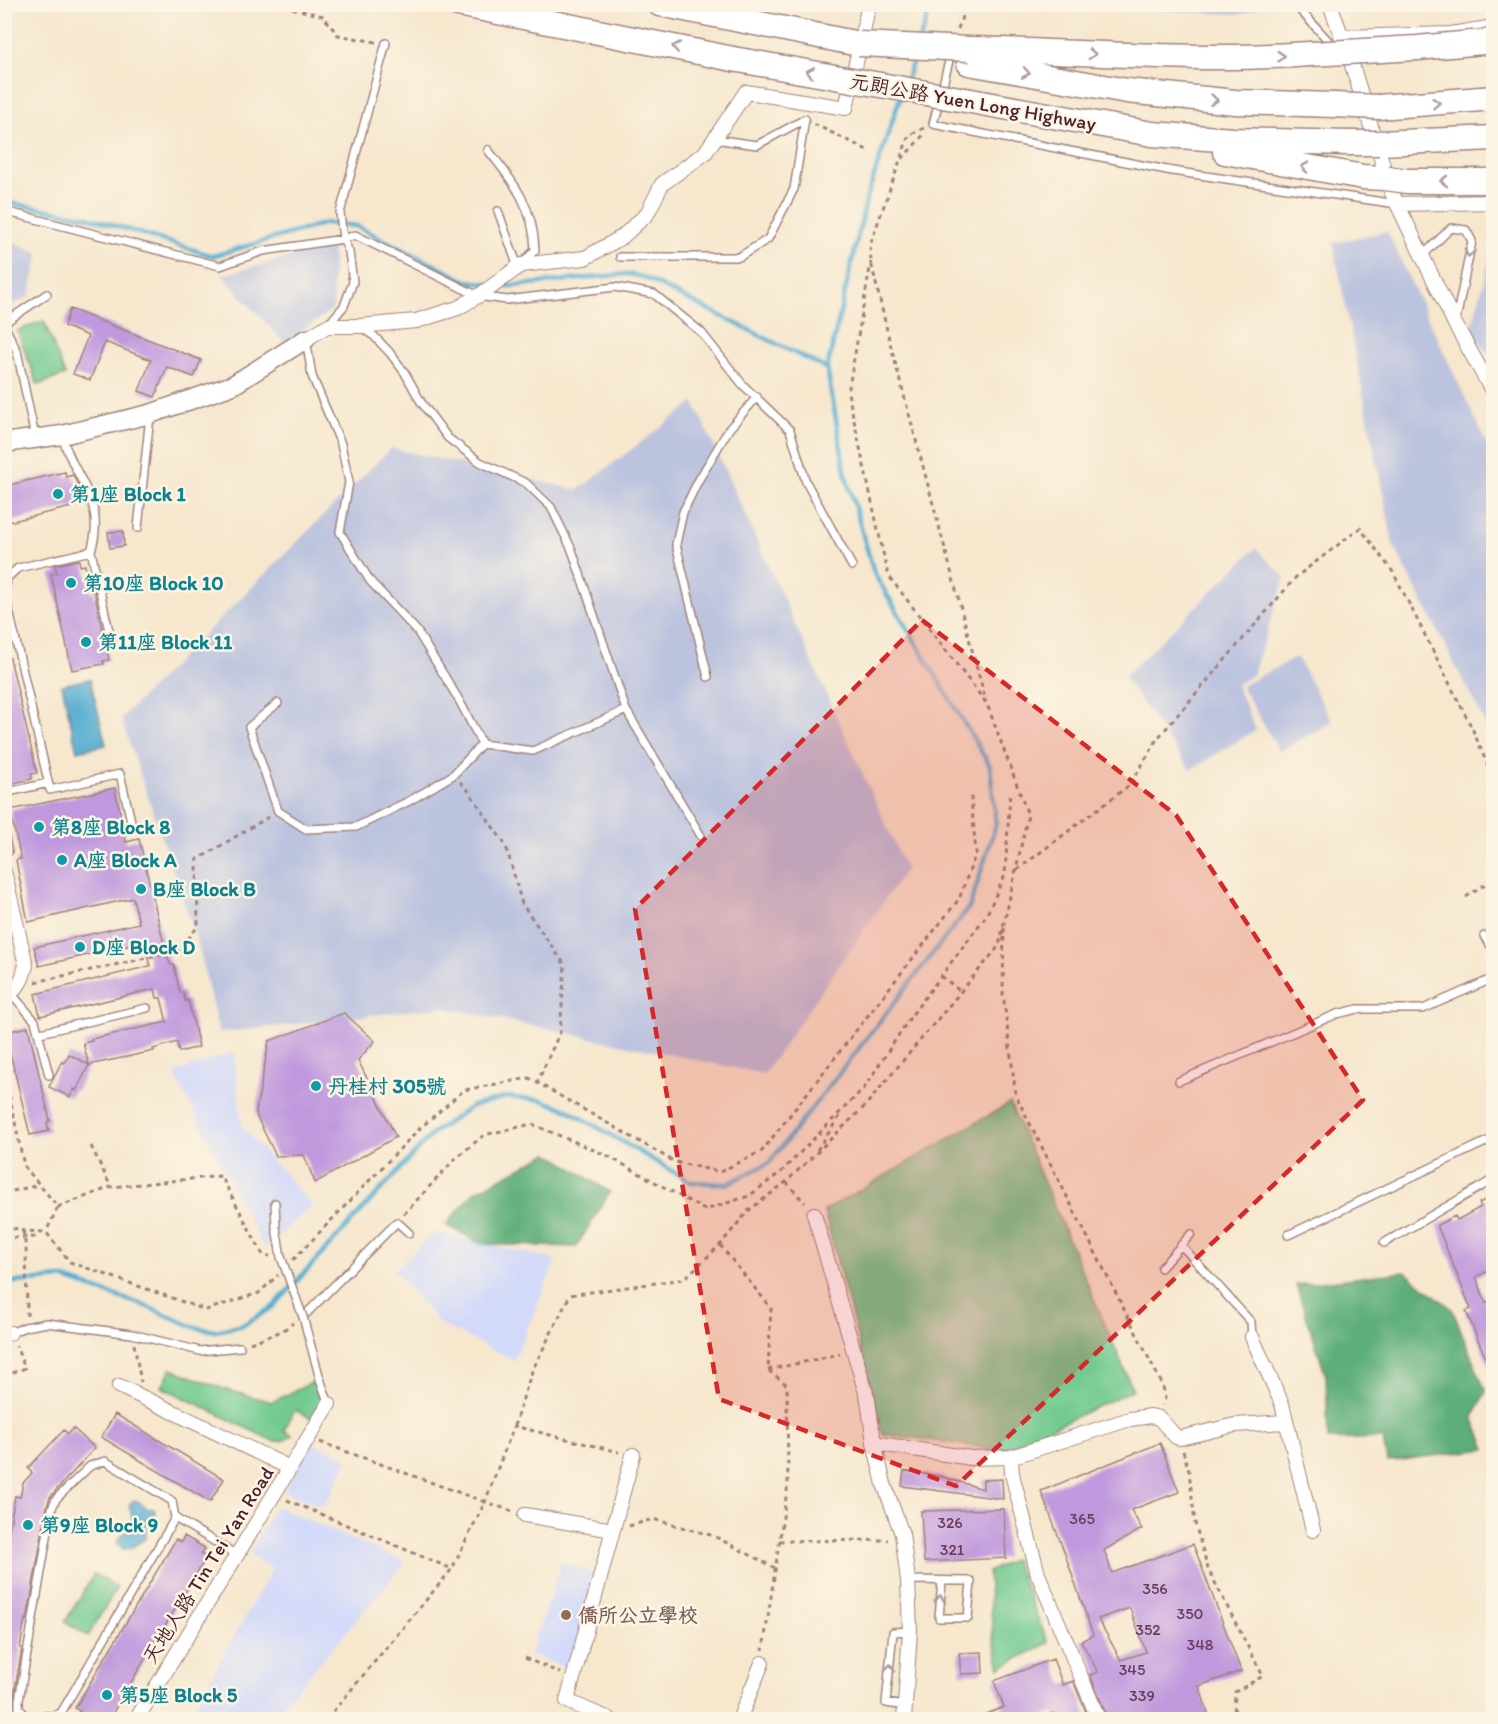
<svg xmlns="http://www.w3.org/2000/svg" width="1498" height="1724" viewBox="0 0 1498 1724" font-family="Itim,'LXGW WenKai TC',sans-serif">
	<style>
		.built { fill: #d2d9f9 }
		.industrial { fill: #bcc3de }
		.green { fill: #72ca90; stroke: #5e745e; stroke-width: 1.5 }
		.forest { fill: #5dae7a; stroke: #546652; stroke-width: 1.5 }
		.water { fill: #54add1; stroke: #4f667e; stroke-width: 1.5 }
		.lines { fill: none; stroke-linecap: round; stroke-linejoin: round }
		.stream { stroke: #54add1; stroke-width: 4.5 }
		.building { fill: #bf98dd; fill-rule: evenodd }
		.lane-casing { stroke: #a0837c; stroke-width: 10 }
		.street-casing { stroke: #a0837c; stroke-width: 16 }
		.secondary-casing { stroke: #a0837c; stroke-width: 21 }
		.highway-casing { stroke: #a0837c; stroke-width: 27 }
		.path { stroke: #a0837c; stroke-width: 3; stroke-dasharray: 4.5 4.5; stroke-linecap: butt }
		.lane { stroke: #fff; stroke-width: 7 }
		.street { stroke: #fff; stroke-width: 14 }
		.secondary { stroke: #fff; stroke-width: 18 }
		.highway { stroke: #fff; stroke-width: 24 }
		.lane-bridge-casing { stroke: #a0837c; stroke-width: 10; stroke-linecap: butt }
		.highway-bridge-casing { stroke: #a0837c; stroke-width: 27; stroke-linecap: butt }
		.lane-bridge { stroke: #fff; stroke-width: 7 }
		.highway-bridge { stroke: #fff; stroke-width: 24 }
		.oneway { stroke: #ae9aa0 }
		.marked { fill: #d62828; fill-opacity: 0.2; stroke: #d62828; stroke-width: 4.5; stroke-dasharray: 12 8; stroke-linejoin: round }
		.culture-dot { fill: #0f9aa8; stroke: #fcf5e5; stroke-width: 2 }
		.education-dot { fill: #8d6e63; stroke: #fcf5e5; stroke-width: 2 }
		.labels { text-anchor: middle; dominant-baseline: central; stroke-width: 5; stroke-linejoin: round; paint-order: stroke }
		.number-label { font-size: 16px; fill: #673d58 }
		.street-label { font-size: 20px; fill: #4a1f2b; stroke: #fcf5e5 }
		.culture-label { font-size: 20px; font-weight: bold; fill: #0d838f; stroke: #fcf5e5; text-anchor: start }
		.education-label { font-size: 20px; font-weight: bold; fill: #785e54; stroke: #fcf5e5; text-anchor: start }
	</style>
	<rect width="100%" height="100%" fill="#fcf5e5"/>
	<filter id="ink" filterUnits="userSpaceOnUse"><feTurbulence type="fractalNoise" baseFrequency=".0167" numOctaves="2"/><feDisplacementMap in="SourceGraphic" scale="12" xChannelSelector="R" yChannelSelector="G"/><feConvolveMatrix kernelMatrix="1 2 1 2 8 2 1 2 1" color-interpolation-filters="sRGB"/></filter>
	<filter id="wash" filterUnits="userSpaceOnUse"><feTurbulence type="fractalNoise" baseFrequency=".008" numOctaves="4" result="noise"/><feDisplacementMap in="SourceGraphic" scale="24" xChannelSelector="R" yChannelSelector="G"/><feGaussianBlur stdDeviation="1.35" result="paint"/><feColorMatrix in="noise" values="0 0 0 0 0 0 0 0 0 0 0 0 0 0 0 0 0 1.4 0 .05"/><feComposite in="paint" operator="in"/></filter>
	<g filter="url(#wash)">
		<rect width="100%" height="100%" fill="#f6e7cd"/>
		<path class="built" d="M234,1052L242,1127L313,1206L264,1248L174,1073Z
			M435,1232L556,1260L514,1360L440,1324L394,1270Z
			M312,1443L349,1458L324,1507L284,1491Z
			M275,1506L406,1562L271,1719L187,1720L272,1569L249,1554Z
			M562,1562L602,1576L569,1669L530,1654Z
			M152,1705L179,1719L143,1720Z"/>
		<path class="industrial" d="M1086,5H1265L1243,14L1095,7Z
			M1387,231L1493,457V739L1393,544L1333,243Z
			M5,239L39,253L29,297L5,308Z
			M333,246V309L284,343L222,275Z
			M1493,246V361L1471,330Z
			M694,402L906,869L764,1074L441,1007L219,1033L198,944L121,718L391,448L578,490Z
			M1256,548L1285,578L1253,674L1236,685L1256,730L1190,770L1124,677Z
			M1297,657L1332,722L1279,751L1241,686Z"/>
		<path class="green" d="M44,321L65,375L38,385L17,331Z
			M1010,1103L1133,1390L1004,1450L883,1434L824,1211Z
			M171,1369L227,1390L272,1402L315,1381L321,1403L311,1418L295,1410L284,1430L292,1435C286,1441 281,1442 273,1441L162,1387Z
			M1014,1559L1048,1643L1000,1668L993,1635L988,1572Z
			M94,1574L117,1587L88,1636L65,1622Z"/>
		<path class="forest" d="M548,1153L610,1192L576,1247L481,1244L446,1225L473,1193Z
			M1405,1272L1452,1309L1486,1392L1473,1417L1486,1449L1387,1462L1383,1438L1328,1440L1326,1376L1296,1285Z"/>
		<path class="water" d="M90,679L106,745L77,751L62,685Z
			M134,1500C142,1501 141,1509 154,1509L156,1514L147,1520L146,1538L131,1548L123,1549L117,1543C119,1535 123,1536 127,1531C134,1523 132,1514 129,1505Z"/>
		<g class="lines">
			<path class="stream" d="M920,39L932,4
				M906,82L915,53
				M4,202L88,217L213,256L326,223L356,226L466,281L489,284
				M500,285L511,286L627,274L643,277L827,369
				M4,1283L62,1278L143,1305L194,1327L215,1331L243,1325L273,1307L433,1133L472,1106L506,1097L541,1100L568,1110L691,1182L727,1184L769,1163L970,906L996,824L990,766L874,573L846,476L827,369L867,197L901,95"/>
		</g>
		<g id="blocks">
			<path class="building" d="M70,309L201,360L194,377L167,367L155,397L139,391L151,360L105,342L90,380L73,374L88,336L64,326Z
				M65,472L66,477L73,475L77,483L81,499L75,501L76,506L4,523V486Z
				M123,531L124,546L110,548L108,532Z
				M79,560L80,566L85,565L91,592L94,591L109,660L103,661L104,664L72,670L51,574L57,573L55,565Z
				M4,658H10L37,773L31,774L32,779L4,785Z
				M115,788L126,842L139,839L167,957L171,965H174L180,993L183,992L185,1001L188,1000L199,1047L179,1052L177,1042L153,1049L154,1051L89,1065L76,1091L74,1089L70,1097L49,1087L62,1061L64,1063L69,1054L89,1065L83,1043L92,1041L91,1039L167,1022L161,998H157L155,989L40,1016L35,994L150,966L144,942L39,966L34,947L139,923L133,898L28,922L16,860L21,859L10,810Z
				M344,1013L375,1041L358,1060L396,1137L315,1183L304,1155L276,1156L257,1117L256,1111L269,1041Z
				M28,1027L50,1121L47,1122L49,1131L30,1135L5,1032Z
				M1494,1195V1268L1476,1277L1486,1303L1490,1301L1494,1309L1493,1376L1466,1311L1471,1309L1437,1225L1455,1216L1457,1220L1481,1207L1479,1203Z
				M115,1414L224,1479L210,1502L101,1437Z
				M73,1428L95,1448L50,1497L47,1506L27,1620L25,1619L20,1648H22L13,1700L16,1713L4,1712V1559L15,1496L20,1497L23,1483L32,1473L28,1468L64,1430L68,1434Z
				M1160,1443L1179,1492L1131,1510L1142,1529L1104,1550L1112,1573L1193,1544L1241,1671L1199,1686L1209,1716L1198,1719H1108L1090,1675L1098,1672L1081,1641L1093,1635L1064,1551L1041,1491ZM1130,1608L1146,1652L1121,1660L1098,1619Z
				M904,1471L940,1476L983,1489V1480L1002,1479L1003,1499L902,1486Z
				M1004,1509L1006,1558L924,1562L921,1511Z
				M184,1536L205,1548L201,1554L206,1557L200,1568L109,1719H75L80,1711L75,1708L176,1539L181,1542Z
				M982,1652L983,1673L961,1674L959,1653Z
				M1053,1659L1063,1685L1073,1681L1089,1719H1056L1054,1713L1036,1719H974L1004,1707L994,1681Z"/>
		</g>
	</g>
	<g filter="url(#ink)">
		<use href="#blocks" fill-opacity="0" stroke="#a0837c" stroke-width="1.5"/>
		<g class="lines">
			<defs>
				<path id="lane" d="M1290,4L1301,11L1335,48
					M951,53L933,124L1172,171L1397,204
					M488,150C514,182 534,208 535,250L523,263
					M4,211L220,266L263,251L343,239L355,235L478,296L507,300L615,287L654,294L701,332L743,385L790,430L806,482L852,566
					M498,211L518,267
					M1422,256L1451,228L1466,230L1472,241L1456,320
					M620,257H739L768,239L794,189L805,119L757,145L714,139
					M4,323L47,294
					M4,325L17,351L35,437
					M327,326L344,306L353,282L349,252L343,239L340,213L386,43
					M362,328L374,336L390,353L405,373L421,402L448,438L480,462L526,483L551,507L572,550L626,710L701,836
					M62,436C75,482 107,500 91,551
					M138,528L150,416
					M112,644L91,551L18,568L7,578L5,593L50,790L120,774L131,821
					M708,677L676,544L683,512L698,481L729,429L757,397
					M278,703L249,727L278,811L306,829L356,827L411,800L453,775L482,744L459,700L417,631L370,581L340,532L349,482L341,444L312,376L306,339
					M482,744L533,751L626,710
					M4,793L48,783
					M4,833L8,852L4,855
					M1484,936L1494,950
					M11,993L35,1021L49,1075
					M40,1033L147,1008
					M1179,1081L1337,1014L1358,1009H1423L1494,978
					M275,1203L276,1227L281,1257
					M1288,1235L1494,1138
					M1384,1243L1494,1179
					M1181,1245L1251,1322L1252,1337
					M1161,1268L1191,1234
					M303,1317L397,1222L409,1233
					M10,1333L25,1327L47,1323L132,1334L200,1351L240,1347
					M320,1379L329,1404
					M105,1461L172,1501L175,1518L61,1713L53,1716H26L19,1708V1700L52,1508L56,1499L90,1466Z
					M175,1518L237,1555
					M908,1580L971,1581L968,1618H939L942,1581
					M905,1706L886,1703L893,1632L910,1631"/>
				<path id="street" d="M1330,4L1352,65L1391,191L1455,324L1494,394
					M1342,37L1451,34L1494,27
					M1397,204L1494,202
					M306,339L327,326H360L416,321L458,308L483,293L521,265L585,258L622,237L647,214L662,184L705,153L746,92L846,108L869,4
					M4,871L26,965C23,979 18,990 4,997
					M814,1214L868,1400L874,1443L884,1484L902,1534L908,1580L910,1631L904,1720
					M4,1335L10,1333
					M1252,1337L1282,1404L1313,1530
					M119,1386L290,1468L136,1720
					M874,1443L971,1458L1011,1457L1130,1419L1151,1416L1159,1418L1176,1437L1180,1438L1235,1425L1286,1422
					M1011,1457L1012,1474L1038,1574L1099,1720
					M290,1468L329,1404
					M525,1515L613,1530
					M611,1720L567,1701L633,1455
					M739,1720L762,1663"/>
				<path id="secondary" d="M4,443L62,435L150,414L233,385L306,339"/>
				<path id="highway" d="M458,4L733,59
					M660,4L859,44
					M970,49C1083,52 1197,62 1310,54
					M969,63L1127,91L1235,102L1334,105
					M971,101L1152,134L1233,140L1349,143
					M1378,107L1494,98
					M1379,143L1494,138
					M1225,152L1363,177L1386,178
					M1407,181H1494"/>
			</defs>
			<use href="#lane" class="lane-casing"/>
			<use href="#street" class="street-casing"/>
			<use href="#secondary" class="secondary-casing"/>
			<use href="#highway" class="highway-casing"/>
			<path class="path" d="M275,4L323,16L338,35L376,42
				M958,29L966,4
				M814,124L867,150
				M924,128L909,135L870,245L871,262L890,343L986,702
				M902,159L926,132
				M460,782L468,790L506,846L522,904L565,965L560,1032L537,1083
				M1017,870L1131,784L1157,739L1296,577L1360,528L1393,572L1472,728L1494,780
				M1466,897L1494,879
				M1004,928L1003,994L1016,1096L1163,1386L1165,1398L1163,1405
				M941,976L960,991
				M35,982L179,951L198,926L197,860L270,816
				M4,1069L24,1166L58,1207L46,1232
				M91,1146L111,1187
				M817,1150L842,1113
				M786,1182L805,1203
				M4,1193L39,1185
				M58,1207L111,1187L221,1176L263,1255L270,1256
				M404,1214L455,1159L484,1135L532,1124L608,1156L705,1210L749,1196L781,1172L864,1088L911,1016L986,916L1005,875L1010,793
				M4,1231L18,1228L23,1231L46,1232L70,1262L206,1310L259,1293L278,1275
				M23,1231L26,1248L27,1316
				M4,1238L38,1237
				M720,1245L771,1308L768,1370L787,1385L788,1484L763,1650
				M293,1260L419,1129L464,1090L529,1078L675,1162L720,1172L762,1151L959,899L976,853L971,798L976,797
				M1494,1273V1283
				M250,1343L282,1331L293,1323
				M134,1344L141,1382
				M768,1370L840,1354
				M4,1376L25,1368L16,1346
				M514,1426L532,1371L570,1295L684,1279L720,1245L748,1211L786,1182L865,1106L999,946L1028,815L987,704L888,575L848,393L871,262
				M320,1442L485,1502L452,1569
				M1183,1451L1189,1471L1195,1523L1208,1569L1263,1676L1235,1692L1234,1720
				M287,1500L452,1569L326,1720
				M512,1511L485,1502L514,1426L619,1452
				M629,1526L653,1519L714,1536L775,1568
				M779,1541L888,1540
				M525,1658L560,1673"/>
			<use href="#lane" class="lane"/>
			<use href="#street" class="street"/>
			<use href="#secondary" class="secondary"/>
			<use href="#highway" class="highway"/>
			<defs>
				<path id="lane-bridge" d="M281,1257L303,1317L320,1379"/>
				<path id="highway-bridge" d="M859,44L970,49
					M1310,54L1417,48L1494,41
					M733,59L971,101
					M1334,105L1378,107
					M1349,143H1379
					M1386,178L1407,181"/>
			</defs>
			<use href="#lane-bridge" class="lane-bridge-casing"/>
			<use href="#highway-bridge" class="highway-bridge-casing"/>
			<use href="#lane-bridge" class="lane-bridge"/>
			<use href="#highway-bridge" class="highway-bridge"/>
		</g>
		<defs><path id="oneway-chevron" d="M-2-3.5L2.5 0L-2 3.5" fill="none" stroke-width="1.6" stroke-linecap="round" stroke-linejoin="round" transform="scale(1.5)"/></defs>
		<g class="oneway">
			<use href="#oneway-chevron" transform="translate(676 47) rotate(-169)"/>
			<use href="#oneway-chevron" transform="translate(1092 54) rotate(2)"/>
			<use href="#oneway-chevron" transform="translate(1281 56) rotate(-3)"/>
			<use href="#oneway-chevron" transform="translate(810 72) rotate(-170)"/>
			<use href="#oneway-chevron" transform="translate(1026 73) rotate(10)"/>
			<use href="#oneway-chevron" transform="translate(1214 100) rotate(6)"/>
			<use href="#oneway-chevron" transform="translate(1436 103) rotate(-4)"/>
			<use href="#oneway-chevron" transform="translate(1305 167) rotate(-170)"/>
			<use href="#oneway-chevron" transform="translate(1444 181) rotate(-180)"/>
			<use href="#oneway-chevron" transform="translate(1469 253) rotate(101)"/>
			<use href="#oneway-chevron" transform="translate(940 1599) rotate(-86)"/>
			<use href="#oneway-chevron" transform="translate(890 1668) rotate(-84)"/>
		</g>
	</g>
	<path class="marked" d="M922,620L1176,815L1363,1100L956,1486L719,1399L635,909Z"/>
	<g class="culture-dot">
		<circle cx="58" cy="494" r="6"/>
		<circle cx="71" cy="583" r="6"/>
		<circle cx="86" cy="642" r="6"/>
		<circle cx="39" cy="827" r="6"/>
		<circle cx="62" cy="860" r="6"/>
		<circle cx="141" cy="889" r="6"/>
		<circle cx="80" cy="947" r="6"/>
		<circle cx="316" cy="1086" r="6"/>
		<circle cx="28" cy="1525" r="6"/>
		<circle cx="107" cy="1695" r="6"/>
	</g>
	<circle class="education-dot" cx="566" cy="1615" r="6"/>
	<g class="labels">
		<g class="number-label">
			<text x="1082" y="1518">365</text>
			<text x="950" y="1522">326</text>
			<text x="952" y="1549">321</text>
			<text x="1155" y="1588">356</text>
			<text x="1190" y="1613">350</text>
			<text x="1148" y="1629">352</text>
			<text x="1200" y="1644">348</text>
			<text x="1132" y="1669">345</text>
			<text x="1142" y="1695">339</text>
		</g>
		<g class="street-label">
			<text transform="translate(973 102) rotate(10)">元朗公路 Yuen Long Highway</text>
			<text transform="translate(208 1565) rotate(-58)">天地人路 Tin Tei Yan Road</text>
		</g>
		<g class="culture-label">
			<text x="70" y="494">第1座 Block 1</text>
			<text x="83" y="583">第10座 Block 10</text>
			<text x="98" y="642">第11座 Block 11</text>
			<text x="51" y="827">第8座 Block 8</text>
			<text x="74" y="860">A座 Block A</text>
			<text x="153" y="889">B座 Block B</text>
			<text x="92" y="947">D座 Block D</text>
			<text x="328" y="1086">丹桂村 305號</text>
			<text x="40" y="1525">第9座 Block 9</text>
			<text x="119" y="1695">第5座 Block 5</text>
		</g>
		<g class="education-label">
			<text x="578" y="1615">僑所公立學校</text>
		</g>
	</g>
	<rect width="1498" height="1724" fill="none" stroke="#fcf5e5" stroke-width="24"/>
</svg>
